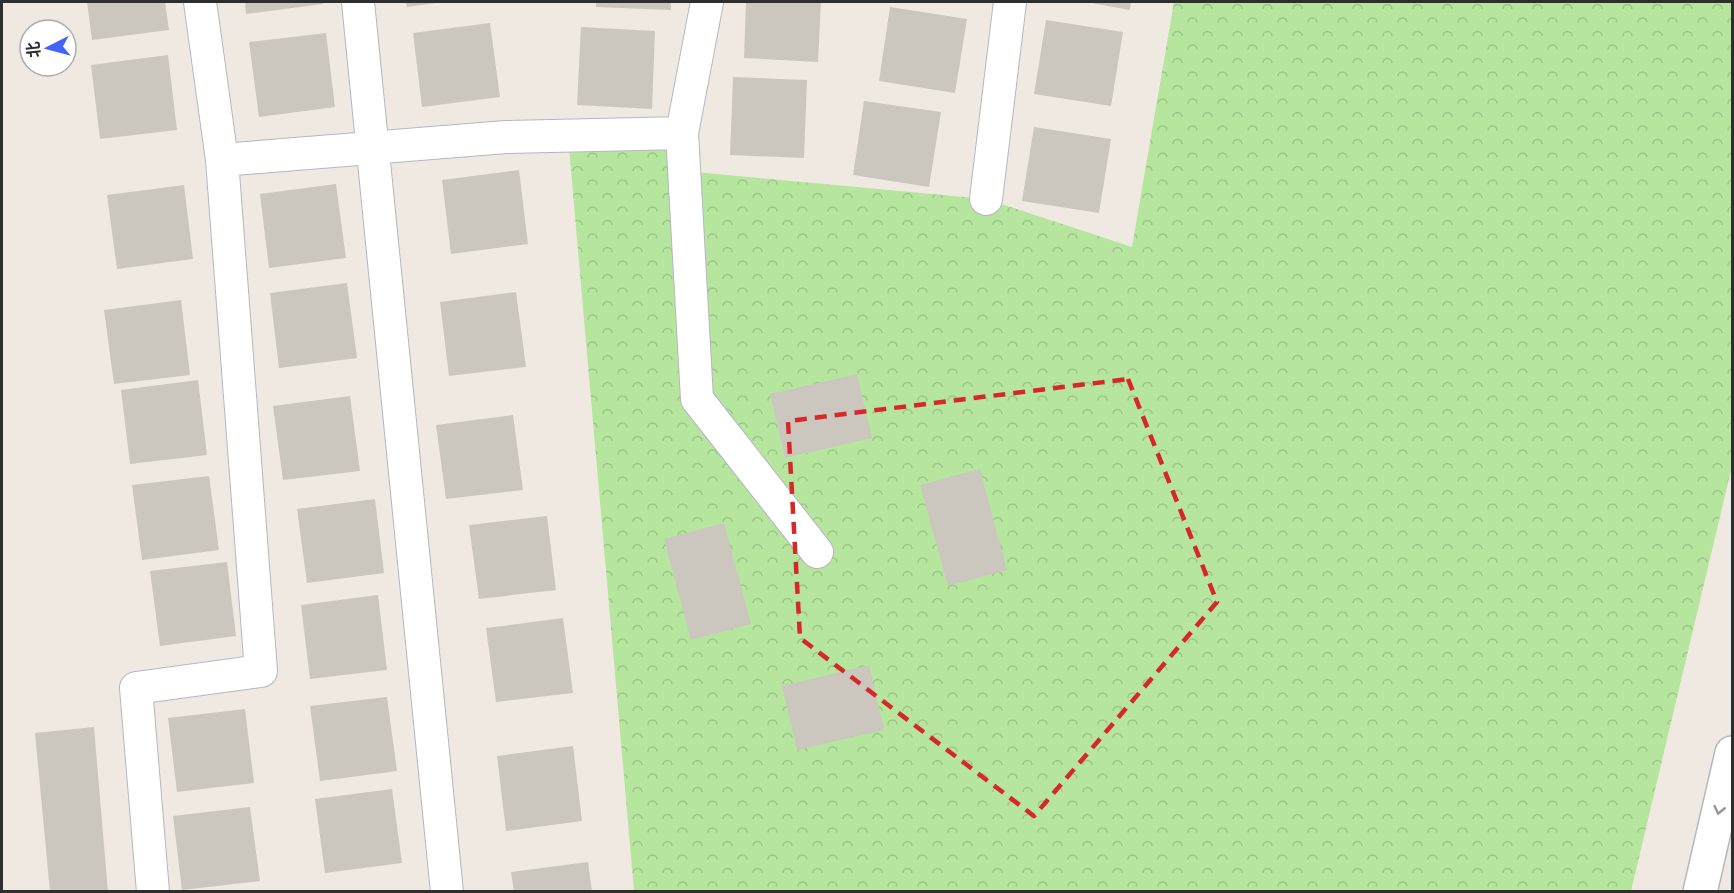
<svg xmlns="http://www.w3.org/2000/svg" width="1734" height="893" viewBox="0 0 1734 893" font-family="'Noto Sans','Noto Sans SC',sans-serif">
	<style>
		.forest { fill: url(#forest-crowns) }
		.building { fill: #cbc7bf }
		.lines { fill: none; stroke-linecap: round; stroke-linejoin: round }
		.minor-casing { stroke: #b4b7c1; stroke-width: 34 }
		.secondary-casing { stroke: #b4b7c1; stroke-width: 36 }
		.minor { stroke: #fff; stroke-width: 32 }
		.secondary { stroke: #fff; stroke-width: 33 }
		.oneway { stroke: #969696 }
		.marked { fill: none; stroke: #d62828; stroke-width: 4.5; stroke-dasharray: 12 8; stroke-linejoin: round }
	</style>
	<defs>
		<pattern id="forest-crowns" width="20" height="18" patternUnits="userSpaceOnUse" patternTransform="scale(1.5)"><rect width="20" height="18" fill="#b6e59e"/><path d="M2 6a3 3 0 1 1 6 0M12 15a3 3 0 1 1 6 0" fill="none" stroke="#9dc588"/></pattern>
	</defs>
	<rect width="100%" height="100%" fill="#efe9e1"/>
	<path class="forest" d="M1174,2H1732V466L1631,891H634L568,136L682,133L684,171L986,199L1132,247Z"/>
	<path class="building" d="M87,2H165L169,30L92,40Z
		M245,2H323V4L246,14Z
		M406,2H435L436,3L407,7Z
		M596,2H671V10L596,7Z
		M746,2H821L818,62L744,58Z
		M1086,2H1131L1130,10Z
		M890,7L967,19L955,93L879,81Z
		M1046,20L1123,32L1111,106L1034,94Z
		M490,23L500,97L422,107L413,33Z
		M581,27L655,31L652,109L577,105Z
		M326,33L335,107L259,117L249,42Z
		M168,55L177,130L100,139L91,65Z
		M733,77L807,80L804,158L730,155Z
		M864,101L941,112L929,187L853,175Z
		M1034,127L1111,139L1099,213L1022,201Z
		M519,170L528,244L451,254L442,180Z
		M336,184L346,258L269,268L260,194Z
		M184,185L193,259L117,269L107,195Z
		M347,283L357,358L279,368L270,293Z
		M516,292L526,367L449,376L440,302Z
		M181,300L190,375L114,384L104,310Z
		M857,374L872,438L785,458L770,394Z
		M198,380L207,455L130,464L121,390Z
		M350,396L360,471L283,480L273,406Z
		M513,415L523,490L446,499L436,425Z
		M980,469L1007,570L948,586L920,485Z
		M209,476L219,550L142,560L132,485Z
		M375,499L384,573L307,583L297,509Z
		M547,516L556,590L479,599L469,525Z
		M724,523L751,624L691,640L664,539Z
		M227,562L236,636L160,646L150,571Z
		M378,595L387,670L310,679L301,605Z
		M563,618L573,693L496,702L486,628Z
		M869,665L884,730L797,750L782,686Z
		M387,697L397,771L320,781L310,706Z
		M245,709L254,783L177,792L168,718Z
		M94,727L108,892H50L35,733Z
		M573,746L582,821L506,831L497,756Z
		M392,789L402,863L325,873L315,799Z
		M250,807L260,881L182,890L173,816Z
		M588,862L592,892H514L511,872Z"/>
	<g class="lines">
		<defs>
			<path id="minor" d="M200,2L222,160
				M358,2L447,892
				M682,133L697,399L817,552
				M986,199L1010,2
				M153,892L136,688L261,671L222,160L506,137L682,133L707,2"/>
			<path id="secondary" d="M1700,892L1732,753"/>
		</defs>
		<use href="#minor" class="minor-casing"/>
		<use href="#secondary" class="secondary-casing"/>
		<use href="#minor" class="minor"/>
		<use href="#secondary" class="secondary"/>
	</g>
	<defs><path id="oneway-chevron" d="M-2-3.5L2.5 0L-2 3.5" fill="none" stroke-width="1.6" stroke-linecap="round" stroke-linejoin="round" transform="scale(1.5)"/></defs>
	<use class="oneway" href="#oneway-chevron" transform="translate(1719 810) rotate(103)"/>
	<path class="marked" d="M1128,379L1217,602L1034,816L800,638L788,421Z"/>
	<rect width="1734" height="893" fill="none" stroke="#2e2e2e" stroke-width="6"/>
	<g transform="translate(48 48) rotate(264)"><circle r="28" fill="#ffffff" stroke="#ababab" stroke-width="1.5"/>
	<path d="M0-4.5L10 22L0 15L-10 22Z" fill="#4264fb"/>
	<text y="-9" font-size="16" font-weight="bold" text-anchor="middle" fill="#2e2e2e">北</text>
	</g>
</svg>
